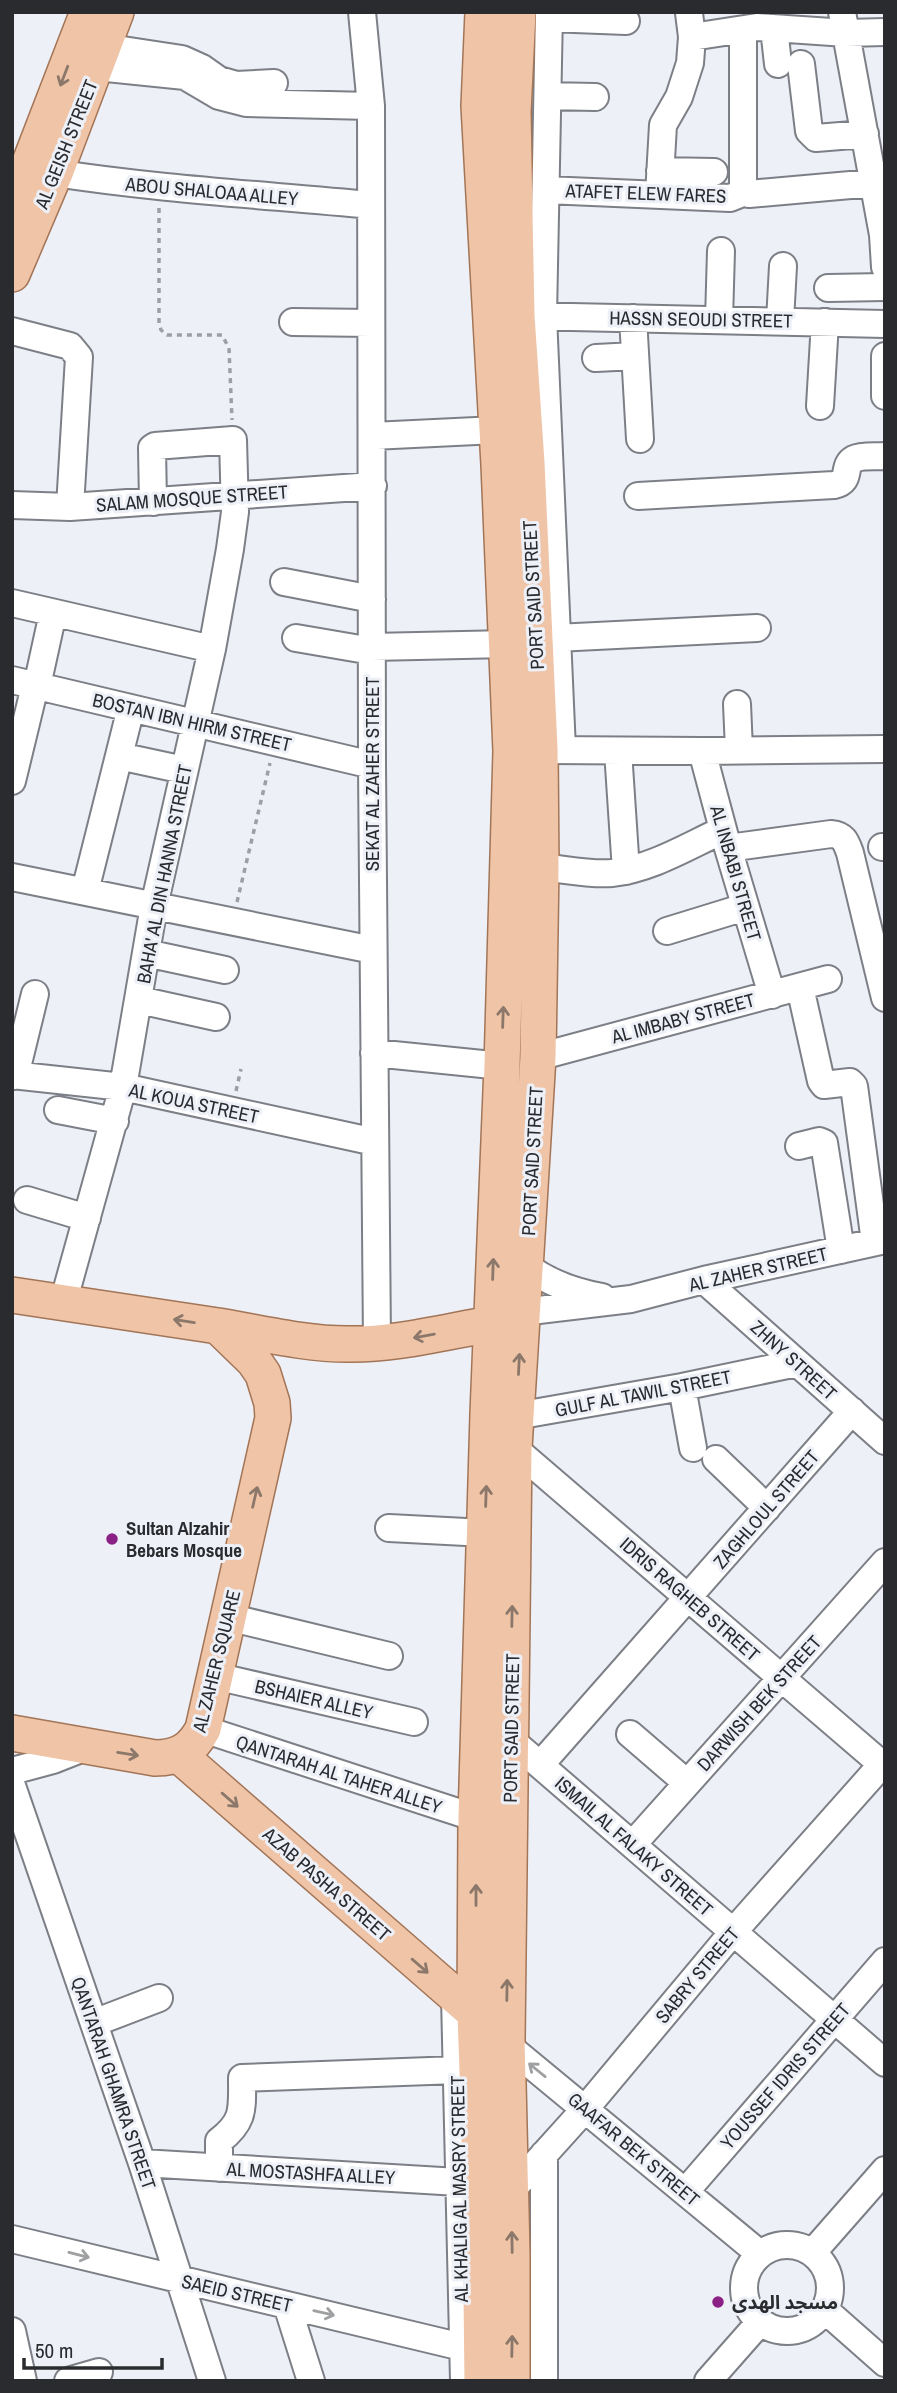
<svg xmlns="http://www.w3.org/2000/svg" width="897" height="2393" viewBox="0 0 897 2393" font-family="'Archivo Narrow','Noto Sans Arabic',sans-serif">
	<style>
		.lines { fill: none; stroke-linecap: round; stroke-linejoin: round }
		.minor-casing { stroke: #7d7f86; stroke-width: 30 }
		.major-casing { stroke: #a37557; stroke-width: 38 }
		.path { stroke: #9d9fa5; stroke-width: 3.5; stroke-dasharray: 5 5; stroke-linecap: butt }
		.minor { stroke: #fff; stroke-width: 26 }
		.major { stroke: #efc4a7; stroke-width: 35 }
		.oneway { stroke: #8c786a }
		.oneway2 { stroke: #9fa0a1 }
		.poi-dot { fill: #8b2085; stroke: #eef0f8; stroke-width: 2.5 }
		.labels { text-anchor: middle; dominant-baseline: central; stroke-width: 6; stroke-linejoin: round; paint-order: stroke }
		.street-label { font-size: 19px; fill: #2a2b2e; stroke: #eef0f8 }
		.poi-label { font-size: 19px; font-weight: bold; fill: #2a2b2e; stroke: #eef0f8; text-anchor: start }
	</style>
	<rect width="100%" height="100%" fill="#eef0f8"/>
	<g class="lines">
		<defs>
			<path id="minor" d="M362,12L371,106L372,765L377,1343
				M549,12L543,316L562,750
				M842,12L883,235L885,267
				M549,18L626,21
				M774,28L778,64
				M743,30V187L745,192L749,194L873,183
				M692,37L757,27L846,33L885,32
				M103,47L182,59L202,68L219,80L236,85L274,83
				M801,64L809,131L816,138L865,134
				M97,67L185,76L219,96L246,103L371,106
				M548,96L595,97
				M660,171L714,172
				M55,173C158,189 266,195 370,205
				M546,190L730,198L745,192
				M659,195L663,125L679,97L690,63L692,37L689,13
				M828,288L885,287
				M526,316L885,324
				M633,318L640,439
				M719,320L721,251
				M780,321L783,266
				M293,322L371,323
				M12,331L70,346L79,357L70,507
				M885,356V396
				M596,358L635,356
				M820,406L825,322
				M372,436L497,430
				M638,496L834,485C853,481 841,466 854,459C862,455 876,457 885,456
				M12,505L70,507L373,486
				M284,582L372,599
				M12,603L212,649
				M296,638L372,651
				M556,638L757,628
				M372,647L508,644
				M12,680L372,765
				M37,686L53,613
				M737,704L739,750
				M547,750L702,751L885,749
				M618,751L626,871
				M702,751L728,848L772,995
				M119,756L184,770
				M12,781L35,686
				M882,847H885
				M728,848L831,834C844,835 846,842 850,853L885,998
				M541,867C564,869 589,875 612,873C651,869 688,846 723,830
				M12,877L373,950
				M85,891L131,708
				M667,931L745,907
				M146,953L225,970
				M800,987L821,1081L824,1085L850,1082L854,1086L875,1242
				M139,1000L216,1017
				M374,1053L502,1066
				M538,1057L828,979
				M12,1075L123,1087L375,1142
				M15,1076L35,994
				M58,1110L115,1121
				M799,1146L819,1141L824,1143L841,1250
				M27,1200L87,1218
				M526,1266C549,1283 573,1292 602,1297
				M704,1280L885,1441
				M63,1303L123,1087L154,906L212,649L230,549L235,512L233,440L155,446L152,448L153,502
				M522,1312L631,1299L704,1280L885,1240
				M682,1387L693,1448
				M500,1415L516,1416L682,1387L797,1363
				M501,1446L514,1448L885,1767
				M716,1459L767,1508
				M389,1528L485,1533
				M228,1617L389,1656
				M215,1676L414,1722
				M203,1729L476,1818
				M630,1734L687,1783
				M511,1740L885,2063
				M540,1765L852,1411
				M12,1771L53,1760L86,1747
				M12,1786L142,2163L212,2381
				M633,1844L885,1562
				M455,1997L464,2381
				M94,2023L159,1998
				M507,2045L760,2254
				M142,2163L475,2183
				M219,2168V2141C245,2121 242,2109 242,2078L457,2070
				M511,2191L585,2109L733,1932L885,1761
				M685,2192L885,1961
				M12,2239L462,2347
				M744 2288a43 43 0 1 1 86 0a43 43 0 1 1-86 0Z
				M813,2252L885,2170
				M287,2305L311,2381
				M825,2310L885,2363
				M12,2331L23,2381
				M68,2381L99,2372
				M544,2381V2154
				M708,2381L760,2322"/>
			<path id="major" d="M12,209L88,12
				M12,274L55,173L116,12
				M12,1295L218,1326L254,1361L263,1374L272,1403L273,1418L203,1729C192,1750 178,1758 155,1758L12,1733
				M218,1326C261,1333 304,1344 347,1344C395,1345 444,1332 491,1324
				M179,1755L475,2013
				M482,2381L479,2129L475,2013L476,1818L488,1414L502,1066L511,751L499,465L479,106L483,12
				M512,2381V2255L507,2039L514,1448L538,1057L541,867L540,749L527,463L517,316L513,112L518,12"/>
		</defs>
		<use href="#minor" class="minor-casing"/>
		<use href="#major" class="major-casing"/>
		<path class="path" d="M159,208V323L161,330L167,335H222L229,348L232,420
			M237,902L270,763
			M236,1091L241,1069"/>
		<use href="#minor" class="minor"/>
		<use href="#major" class="major"/>
	</g>
	<defs><path id="oneway-shaft" d="M-6 0H5M1.5-3L5.5 0L1.5 3" fill="none" stroke-width="1.6" stroke-linecap="round" stroke-linejoin="round" transform="scale(1.75)"/></defs>
	<g class="oneway">
		<use href="#oneway-shaft" transform="translate(64 76) rotate(111)"/>
		<use href="#oneway-shaft" transform="translate(503 1017) rotate(-88)"/>
		<use href="#oneway-shaft" transform="translate(493 1269) rotate(-88)"/>
		<use href="#oneway-shaft" transform="translate(184 1321) rotate(-171)"/>
		<use href="#oneway-shaft" transform="translate(424 1336) rotate(170)"/>
		<use href="#oneway-shaft" transform="translate(519 1364) rotate(-87)"/>
		<use href="#oneway-shaft" transform="translate(486 1496) rotate(-88)"/>
		<use href="#oneway-shaft" transform="translate(255 1497) rotate(-77)"/>
		<use href="#oneway-shaft" transform="translate(512 1616) rotate(-89)"/>
		<use href="#oneway-shaft" transform="translate(128 1754) rotate(9)"/>
		<use href="#oneway-shaft" transform="translate(230 1800) rotate(41)"/>
		<use href="#oneway-shaft" transform="translate(476 1895) rotate(-90)"/>
		<use href="#oneway-shaft" transform="translate(420 1966) rotate(41)"/>
		<use href="#oneway-shaft" transform="translate(507 1990) rotate(-89)"/>
		<use href="#oneway-shaft" transform="translate(512 2242) rotate(-91)"/>
		<use href="#oneway-shaft" transform="translate(512 2346) rotate(-89)"/>
	</g>
	<g class="oneway2">
		<use href="#oneway-shaft" transform="translate(537 2070) rotate(-141)"/>
		<use href="#oneway-shaft" transform="translate(79 2255) rotate(14)"/>
		<use href="#oneway-shaft" transform="translate(324 2313) rotate(13)"/>
	</g>
	<g class="poi-dot">
		<circle cx="112" cy="1539" r="7"/>
		<circle cx="718" cy="2302" r="7"/>
	</g>
	<g class="labels">
		<g class="street-label">
			<text transform="translate(66 144) rotate(-68)">AL GEISH STREET</text>
			<text transform="translate(212 191) rotate(5)">ABOU SHALOAA ALLEY</text>
			<text transform="translate(646 193) rotate(2)">ATAFET ELEW FARES</text>
			<text transform="translate(701 319) rotate(1)">HASSN SEOUDI STREET</text>
			<text transform="translate(192 498) rotate(-4)">SALAM MOSQUE STREET</text>
			<text transform="translate(533 595) rotate(-93)">PORT SAID STREET</text>
			<text transform="translate(192 722) rotate(13)">BOSTAN IBN HIRM STREET</text>
			<text transform="translate(372 774) rotate(-90)">SEKAT AL ZAHER STREET</text>
			<text transform="translate(736 873) rotate(74)">AL INBABI STREET</text>
			<text transform="translate(164 874) rotate(-79)">BAHA' AL DIN HANNA STREET</text>
			<text transform="translate(683 1018) rotate(-15)">AL IMBABY STREET</text>
			<text transform="translate(194 1103) rotate(12)">AL KOUA STREET</text>
			<text transform="translate(532 1161) rotate(-87)">PORT SAID STREET</text>
			<text transform="translate(758 1269) rotate(-13)">AL ZAHER STREET</text>
			<text transform="translate(794 1360) rotate(42)">ZHNY STREET</text>
			<text transform="translate(643 1393) rotate(-11)">GULF AL TAWIL STREET</text>
			<text transform="translate(766 1509) rotate(-49)">ZAGHLOUL STREET</text>
			<text transform="translate(690 1599) rotate(41)">IDRIS RAGHEB STREET</text>
			<text transform="translate(216 1661) rotate(-76)">AL ZAHER SQUARE</text>
			<text transform="translate(314 1699) rotate(13)">BSHAIER ALLEY</text>
			<text transform="translate(759 1703) rotate(-48)">DARWISH BEK STREET</text>
			<text transform="translate(511 1728) rotate(-89)">PORT SAID STREET</text>
			<text transform="translate(339 1774) rotate(18)">QANTARAH AL TAHER ALLEY</text>
			<text transform="translate(634 1846) rotate(41)">ISMAIL AL FALAKY STREET</text>
			<text transform="translate(327 1884) rotate(41)">AZAB PASHA STREET</text>
			<text transform="translate(697 1975) rotate(-50)">SABRY STREET</text>
			<text transform="translate(785 2076) rotate(-49)">YOUSSEF IDRIS STREET</text>
			<text transform="translate(114 2083) rotate(71)">QANTARAH GHAMRA STREET</text>
			<text transform="translate(634 2149) rotate(40)">GAAFAR BEK STREET</text>
			<text transform="translate(311 2173) rotate(3)">AL MOSTASHFA ALLEY</text>
			<text transform="translate(459 2189) rotate(-91)">AL KHALIG AL MASRY STREET</text>
			<text transform="translate(237 2293) rotate(13)">SAEID STREET</text>
		</g>
		<g class="poi-label">
			<text x="126" y="1528">Sultan Alzahir<tspan x="126" dy="22">Bebars Mosque</tspan></text>
			<text x="732" y="2302">مسجد الهدى</text>
		</g>
	</g>
	<rect width="897" height="2393" fill="none" stroke="#2a2b2e" stroke-width="28"/>
	<path d="M24 2358v10h138v-10" fill="none" stroke="#2a2b2e" stroke-width="3.5"/>
	<text x="35" y="2358" font-size="21" fill="#2a2b2e" stroke="#eef0f8" stroke-width="5" paint-order="stroke">50 m</text>
</svg>
